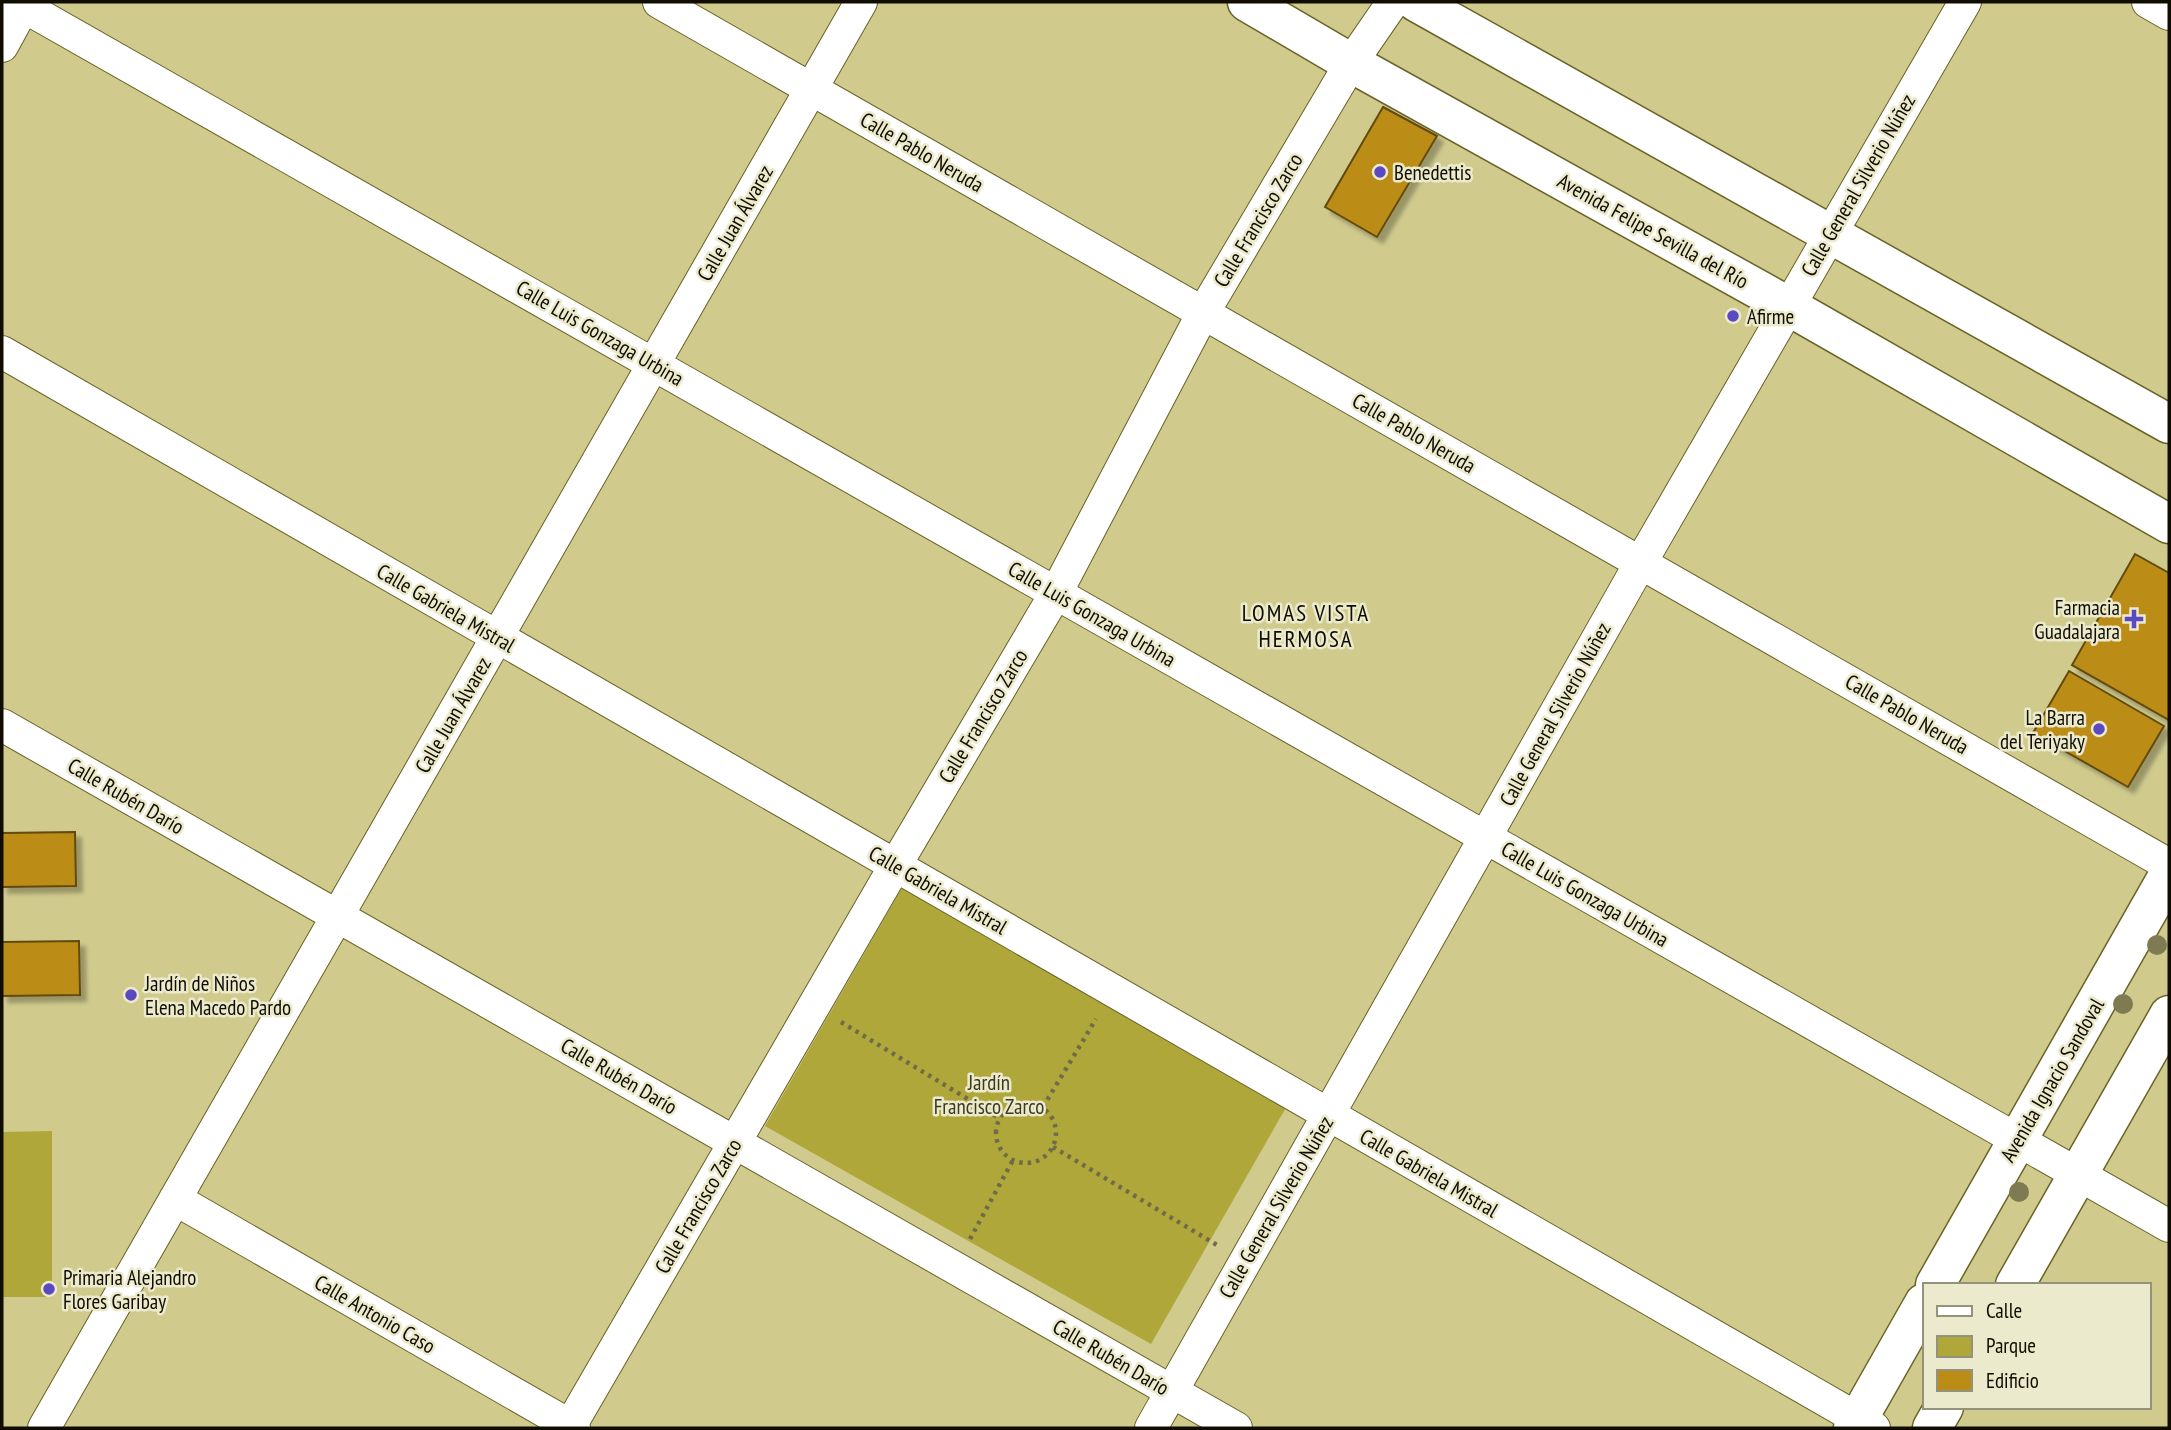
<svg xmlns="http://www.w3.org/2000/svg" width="2171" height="1430" viewBox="0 0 2171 1430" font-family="'PT Sans Narrow',sans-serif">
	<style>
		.green { fill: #b0a73b }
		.building { fill: #bb8d17; stroke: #62490b; stroke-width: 2; filter: url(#shadow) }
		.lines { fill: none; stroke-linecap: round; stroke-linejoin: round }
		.street-casing { stroke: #686326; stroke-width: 34 }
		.secondary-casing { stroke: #686326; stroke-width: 41 }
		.primary-casing { stroke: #686326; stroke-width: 41 }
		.path { stroke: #706c47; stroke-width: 4.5; stroke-dasharray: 3.5 5; stroke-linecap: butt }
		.street { stroke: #fff; stroke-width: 32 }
		.secondary { stroke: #fff; stroke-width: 38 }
		.primary { stroke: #fff; stroke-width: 38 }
		.tree { fill: #7e7b52 }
		.poi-dot { fill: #5b49c2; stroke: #eceacc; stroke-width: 2.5 }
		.labels { text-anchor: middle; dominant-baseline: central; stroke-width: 5; stroke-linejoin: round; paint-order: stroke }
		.street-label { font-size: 21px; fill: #100d00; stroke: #eceacc }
		.poi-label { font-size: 21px; fill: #100d00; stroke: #eceacc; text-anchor: start }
		.park-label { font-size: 21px; fill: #3b3921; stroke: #eceacc }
		.neighbourhood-label { font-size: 23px; letter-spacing: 2px; fill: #100d00; stroke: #eceacc }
	</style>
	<defs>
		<filter id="shadow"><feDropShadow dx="6" dy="6" stdDeviation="2" flood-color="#0004"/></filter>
	</defs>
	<rect width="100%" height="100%" fill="#d0cb8d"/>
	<path class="green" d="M903,886L1288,1104L1151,1344L765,1126Z
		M52,1131V1297H2V1132Z"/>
	<path class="building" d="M1383,107L1437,136L1377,237L1325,207Z
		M2135,554L2169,573V720L2072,665Z
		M2069,671L2164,726L2128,787L2033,733Z
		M75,832L76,886L2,887V833Z
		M79,941L80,995L2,996V942Z"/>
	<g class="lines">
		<defs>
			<path id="street" d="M16,2L2169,1226
				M659,2L2169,865
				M2148,2L2169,14
				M2,46L26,2
				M2,352L1874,1428
				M2,725L1236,1428
				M175,1199L574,1428
				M44,1428L861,2
				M569,1428L895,866L1056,593L1203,313L1351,63L1393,2
				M1151,1428L1641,562L1965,2"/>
			<path id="secondary" d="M1935,1285L2169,874
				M2015,1285L2169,1015
				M1853,1428L1924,1303
				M1932,1428L1944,1407"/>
			<path id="primary" d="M1247,2L1351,63L1788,306L2169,524
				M1416,2L2169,424"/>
		</defs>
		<use href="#street" class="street-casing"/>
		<use href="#secondary" class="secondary-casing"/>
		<use href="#primary" class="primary-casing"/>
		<path class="path" d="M841,1022L999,1118
			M996 1133a30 30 0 1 1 60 0a30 30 0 1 1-60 0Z
			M1043,1107L1096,1019
			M1053,1147L1217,1245
			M970,1239L1013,1160"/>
		<use href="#street" class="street"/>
		<use href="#secondary" class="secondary"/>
		<use href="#primary" class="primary"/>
	</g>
	<g class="tree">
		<circle cx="2157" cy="945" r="10"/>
		<circle cx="2123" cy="1004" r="10"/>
		<circle cx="2019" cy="1192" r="10"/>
	</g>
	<g class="poi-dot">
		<circle cx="1380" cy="172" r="7"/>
		<circle cx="1733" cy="316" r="7"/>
		<path d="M2130.5 608.5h7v7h7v7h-7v7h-7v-7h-7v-7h7z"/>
		<circle cx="2099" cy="729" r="7"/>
		<circle cx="131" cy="995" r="7"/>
		<circle cx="49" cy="1289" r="7"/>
	</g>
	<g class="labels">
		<g class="street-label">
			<text transform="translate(922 152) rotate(30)">Calle Pablo Neruda</text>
			<text transform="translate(1858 185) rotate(-60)">Calle General Silverio Núñez</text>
			<text transform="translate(1258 220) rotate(-59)">Calle Francisco Zarco</text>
			<text transform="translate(735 223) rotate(-60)">Calle Juan Álvarez</text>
			<text transform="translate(1653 231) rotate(29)">Avenida Felipe Sevilla del Río</text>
			<text transform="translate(600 333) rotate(30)">Calle Luis Gonzaga Urbina</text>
			<text transform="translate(1414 433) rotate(30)">Calle Pablo Neruda</text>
			<text transform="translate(446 608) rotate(30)">Calle Gabriela Mistral</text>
			<text transform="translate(1092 614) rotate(30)">Calle Luis Gonzaga Urbina</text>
			<text transform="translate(1555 714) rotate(-61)">Calle General Silverio Núñez</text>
			<text transform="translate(1907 714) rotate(30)">Calle Pablo Neruda</text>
			<text transform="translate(453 715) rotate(-60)">Calle Juan Álvarez</text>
			<text transform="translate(983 716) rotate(-59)">Calle Francisco Zarco</text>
			<text transform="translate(126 796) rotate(30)">Calle Rubén Darío</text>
			<text transform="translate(938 890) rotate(30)">Calle Gabriela Mistral</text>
			<text transform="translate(1585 894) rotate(30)">Calle Luis Gonzaga Urbina</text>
			<text transform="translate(619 1076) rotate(30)">Calle Rubén Darío</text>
			<text transform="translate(2052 1080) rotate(-60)">Avenida Ignacio Sandoval</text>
			<text transform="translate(1429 1173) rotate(30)">Calle Gabriela Mistral</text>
			<text transform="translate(698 1206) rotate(-60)">Calle Francisco Zarco</text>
			<text transform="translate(1276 1207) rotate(-60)">Calle General Silverio Núñez</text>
			<text transform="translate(375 1314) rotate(30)">Calle Antonio Caso</text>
			<text transform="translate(1111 1357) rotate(30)">Calle Rubén Darío</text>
		</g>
		<g class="poi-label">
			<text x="1394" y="172">Benedettis</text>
			<text x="1747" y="316">Afirme</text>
			<text x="2120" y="607" text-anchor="end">Farmacia<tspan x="2120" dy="24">Guadalajara</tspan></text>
			<text x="2085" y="717" text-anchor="end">La Barra<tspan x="2085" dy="24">del Teriyaky</tspan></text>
			<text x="145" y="983">Jardín de Niños<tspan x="145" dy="24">Elena Macedo Pardo</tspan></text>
			<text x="63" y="1277">Primaria Alejandro<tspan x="63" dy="24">Flores Garibay</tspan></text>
		</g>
		<g class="park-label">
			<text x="989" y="1082">Jardín<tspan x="989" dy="24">Francisco Zarco</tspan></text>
		</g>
		<g class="neighbourhood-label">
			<text x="1306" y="612">LOMAS VISTA<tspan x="1306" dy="26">HERMOSA</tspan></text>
		</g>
	</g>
	<rect width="2171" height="1430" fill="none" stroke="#100d00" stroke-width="7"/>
	<rect x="1923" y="1283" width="228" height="126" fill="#eceacc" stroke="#94927a" stroke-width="2"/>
	<rect x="1937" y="1306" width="35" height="10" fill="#ffffff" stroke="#94927a" stroke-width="2"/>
	<text x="1986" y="1318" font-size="21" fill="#100d00">Calle</text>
	<rect x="1937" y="1336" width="35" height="21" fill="#b0a73b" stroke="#94927a" stroke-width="2"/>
	<text x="1986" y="1353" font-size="21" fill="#100d00">Parque</text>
	<rect x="1937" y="1370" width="35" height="21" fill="#bb8d17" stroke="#94927a" stroke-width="2"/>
	<text x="1986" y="1388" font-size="21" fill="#100d00">Edificio</text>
</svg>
